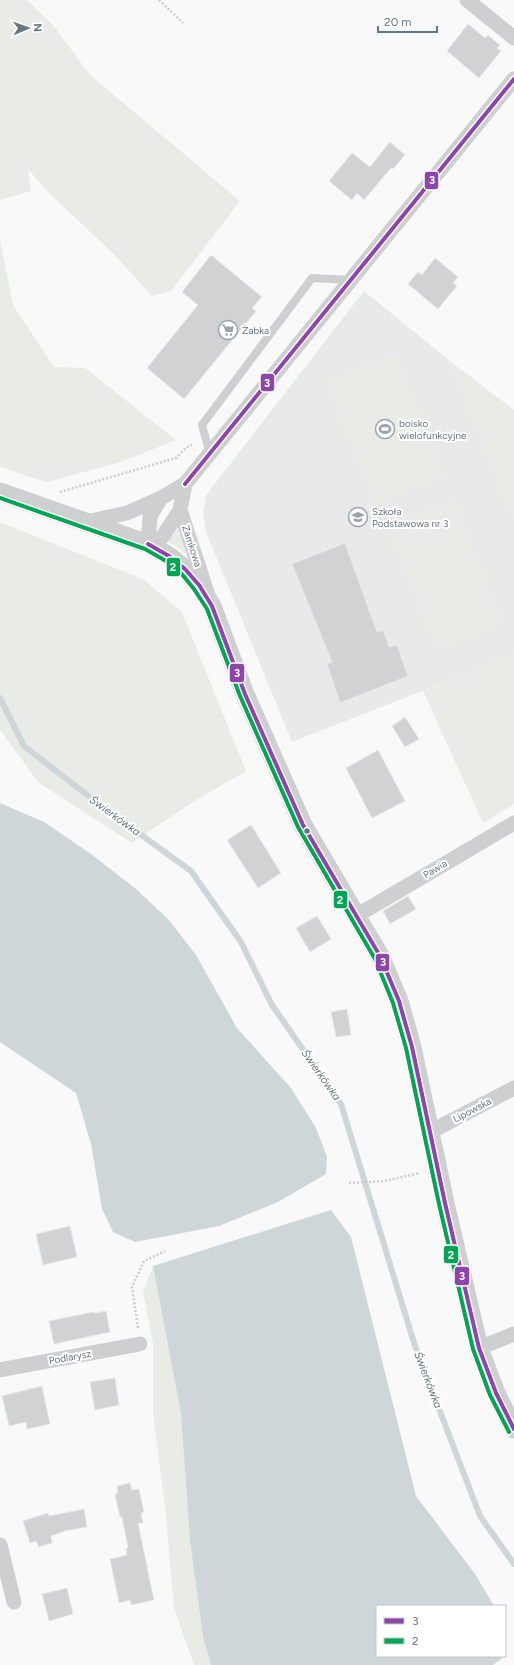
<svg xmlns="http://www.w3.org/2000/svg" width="514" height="1665" viewBox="0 0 514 1665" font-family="Figtree,sans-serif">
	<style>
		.built { fill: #e8e9e9 }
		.green { fill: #e8ebe6 }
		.water { fill: #ced6d9 }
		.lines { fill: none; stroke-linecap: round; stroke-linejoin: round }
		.stream { stroke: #ced6d9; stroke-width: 6 }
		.building { fill: #d0d2d3; stroke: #e8e8e8 }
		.path { stroke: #cbcccd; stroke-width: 2.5; stroke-dasharray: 2 2; stroke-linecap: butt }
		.service { stroke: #cecfd0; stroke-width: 8 }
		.minor { stroke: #cecfd0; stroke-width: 15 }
		.tertiary { stroke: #cecfd0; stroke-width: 19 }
		.bus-1-casing { stroke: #fff; stroke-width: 7 }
		.bus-2-casing { stroke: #fff; stroke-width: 7 }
		.bus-1 { stroke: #8e44ad; stroke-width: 4 }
		.bus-2 { stroke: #00a651; stroke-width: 4 }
		.bus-dot { fill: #657683; stroke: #fff; stroke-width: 1.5 }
		.labels { text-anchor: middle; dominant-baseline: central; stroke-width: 4; stroke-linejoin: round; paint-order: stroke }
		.poi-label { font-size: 10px; fill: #657683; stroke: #fff; text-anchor: start }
		.street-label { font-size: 10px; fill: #657683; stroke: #fff }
		.water-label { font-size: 11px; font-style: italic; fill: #60757c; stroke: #fff }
		.line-badge { stroke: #fff; stroke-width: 1.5 }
		.badge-label { font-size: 11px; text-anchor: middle; font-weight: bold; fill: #fff }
	</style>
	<rect width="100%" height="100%" fill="#f9f9f9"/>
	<path class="built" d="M364,291L450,361L514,521V655L292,742L206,532L203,513L206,495Z"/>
	<path class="green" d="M0,0H27L53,25L90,75L240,201L171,291L152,296L115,255L49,193L28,169L31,191L0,200Z
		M0,240L13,305L54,367L85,368L176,440L121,462L47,482L29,477L0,466Z
		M395,352L446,477L374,506L324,381Z
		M450,361L514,410V521Z
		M455,498L504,624L435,651L386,525Z
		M0,522L143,579L182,612L246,771L196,800L132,843L39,783L0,730Z
		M178,529H179L187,551L185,553L169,542V540Z
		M514,655V804L483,823L423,691Z
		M153,1266L181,1414L190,1541L203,1637L211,1665H194L174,1608L166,1515L153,1414V1343L143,1292Z"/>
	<path class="water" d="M0,803L44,822L91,854L136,889L168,919L196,955L237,1028L291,1088L316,1128L327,1157L326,1174L278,1202L219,1226L135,1242L113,1232L102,1209L91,1144L76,1093L0,1042Z
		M331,1210L351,1237L416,1496L475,1574L494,1606H377V1656H502L501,1659L493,1665H211L203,1637L190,1541L181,1414L153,1266Z"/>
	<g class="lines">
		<path class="stream" d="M0,698L24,746L100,805L191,871L241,942L272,1005L341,1104L415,1346L480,1516L514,1564"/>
	</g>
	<path class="building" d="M468,24L485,38L488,35L500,45L497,48L501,51L479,78L447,51Z
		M390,142L405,155L393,169L391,168L364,200L357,193L352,200L329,181L352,153L370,167Z
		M211,255L262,297L252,308L256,311L184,399L147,368L198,305L182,292Z
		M435,258L458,277L453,283L457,286L438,309L408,284L418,272L422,275Z
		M345,543L377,632L383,630L389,647L397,645L408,676L340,703L327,664L332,662L292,564Z
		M405,717L419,739L405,747L392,726Z
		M378,750L405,801L372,818L346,768Z
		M251,825L281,873L258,888L227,840Z
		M408,896L416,909L390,924L383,911Z
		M317,916L331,939L310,952L296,928Z
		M347,1009L351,1035L336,1037L331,1012Z
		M70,1226L77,1257L43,1265L36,1234Z
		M106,1311L110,1332L54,1344L49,1321L93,1312L95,1313Z
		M115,1378L119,1405L95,1410L90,1382Z
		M42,1386L50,1424L27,1429L26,1422L9,1426L2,1396Z
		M130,1483L132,1490L139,1489L144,1512L141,1513L143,1523H138L154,1600L131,1605L130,1600L119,1603L110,1559L127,1555L126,1549L128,1548L122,1517H120L115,1494L118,1493L117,1486Z
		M84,1509L87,1527L65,1531L51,1536L52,1543L39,1547L36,1541L30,1543L23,1521L48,1513L49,1516Z
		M67,1588L73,1614L49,1621L42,1594Z"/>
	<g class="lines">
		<path class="path" d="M159,0L183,23
			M60,492L176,458L186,448L193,444
			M349,1183L385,1181L420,1173
			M138,1328L132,1287L144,1261L165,1251"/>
		<path class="service" d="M210,454L202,425L312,278L351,280"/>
		<path class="minor" d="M467,0L514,38
			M180,510L207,592
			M86,522L127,513L161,498L185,484L514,79
			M148,544L150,516L161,498
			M154,547L163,536L180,510L185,484
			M356,916L514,823
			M430,1132L514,1088
			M479,1348L514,1334
			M0,1370L140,1344
			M0,1545L14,1602"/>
		<path class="tertiary" d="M0,492L148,544L169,556L185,569L199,585L212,606L245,694L303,825L380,956L399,1001L412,1047L445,1203L479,1348L496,1393L514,1429"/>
		<defs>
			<path id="bus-1" d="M185,484L514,79
				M148,544L169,556L185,569L199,585L212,606L245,694L303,825L380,956L399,1001L412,1047L445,1203L479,1348L496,1393L514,1429"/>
			<path id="bus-2" d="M0,498L145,549L166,561L181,573L194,589L207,609L240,696L298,827L375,959L393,1003L406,1048L439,1204L473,1349L490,1395L509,1432"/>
		</defs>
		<use href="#bus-1" class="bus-1-casing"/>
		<use href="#bus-2" class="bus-2-casing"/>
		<use href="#bus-1" class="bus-1"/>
		<use href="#bus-2" class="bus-2"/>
	</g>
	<defs>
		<symbol id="supermarket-ring" viewBox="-11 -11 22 22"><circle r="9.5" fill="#fff" stroke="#99a4ac" stroke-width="1.5"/><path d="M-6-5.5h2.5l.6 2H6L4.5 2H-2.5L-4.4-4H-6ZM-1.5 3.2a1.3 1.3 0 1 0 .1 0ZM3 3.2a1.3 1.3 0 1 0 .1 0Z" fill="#99a4ac"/></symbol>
		<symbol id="stadium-ring" viewBox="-11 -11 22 22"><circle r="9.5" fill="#fff" stroke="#99a4ac" stroke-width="1.5"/><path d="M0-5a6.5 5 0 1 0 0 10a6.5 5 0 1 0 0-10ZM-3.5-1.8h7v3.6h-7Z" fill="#99a4ac"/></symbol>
		<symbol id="school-ring" viewBox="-11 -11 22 22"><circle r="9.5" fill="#fff" stroke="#99a4ac" stroke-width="1.5"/><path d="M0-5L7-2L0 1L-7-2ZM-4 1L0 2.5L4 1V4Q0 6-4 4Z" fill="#99a4ac"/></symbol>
	</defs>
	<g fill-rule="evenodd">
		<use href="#supermarket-ring" x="217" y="319" width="22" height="22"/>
		<use href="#stadium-ring" x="374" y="418" width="22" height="22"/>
		<use href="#school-ring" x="347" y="506" width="22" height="22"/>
	</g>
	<circle class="bus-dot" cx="307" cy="831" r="3.5"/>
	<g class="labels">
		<g class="poi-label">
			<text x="242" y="330">Żabka</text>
			<text x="399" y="423">boisko<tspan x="399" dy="12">wielofunkcyjne</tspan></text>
			<text x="372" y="511">Szkoła<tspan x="372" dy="12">Podstawowa nr 3</tspan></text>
		</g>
		<g class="street-label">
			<text transform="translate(192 546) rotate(72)">Zamkowa</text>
			<text transform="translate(435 869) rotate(-31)">Pawia</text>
			<text transform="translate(472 1110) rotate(-28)">Lipowska</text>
			<text transform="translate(70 1357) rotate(-10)">Podlarysz</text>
		</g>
		<g class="water-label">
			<text transform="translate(115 816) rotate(36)">Świerkówka</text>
			<text transform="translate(321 1075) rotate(55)">Świerkówka</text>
			<text transform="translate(428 1380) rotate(69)">Świerkówka</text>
		</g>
	</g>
	<g class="line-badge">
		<rect x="424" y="171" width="15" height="19" rx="4" fill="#8e44ad"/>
		<rect x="260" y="373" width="15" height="19" rx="4" fill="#8e44ad"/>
		<rect x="166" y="557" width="15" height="20" rx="4" fill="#00a651"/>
		<rect x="229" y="663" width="16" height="20" rx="4" fill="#8e44ad"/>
		<rect x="333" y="890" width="15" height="19" rx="4" fill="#00a651"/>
		<rect x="375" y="953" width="15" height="19" rx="4" fill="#8e44ad"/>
		<rect x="443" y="1245" width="16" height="19" rx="4" fill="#00a651"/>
		<rect x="454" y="1266" width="16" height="20" rx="4" fill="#8e44ad"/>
	</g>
	<g class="badge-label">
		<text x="432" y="184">3</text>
		<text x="267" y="387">3</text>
		<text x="173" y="571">2</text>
		<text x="237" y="677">3</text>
		<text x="340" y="904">2</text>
		<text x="383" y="966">3</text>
		<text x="451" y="1259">2</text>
		<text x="462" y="1280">3</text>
	</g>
	<rect x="376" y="1605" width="130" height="52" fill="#ffffff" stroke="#c1c8cd"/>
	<rect x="384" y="1618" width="20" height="6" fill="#8e44ad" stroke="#c1c8cd"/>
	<text x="412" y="1625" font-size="12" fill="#657683">3</text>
	<rect x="384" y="1638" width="20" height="6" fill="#00a651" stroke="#c1c8cd"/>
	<text x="412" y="1645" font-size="12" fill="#657683">2</text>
	<g transform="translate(28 28) rotate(88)" stroke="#ffffff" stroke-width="3" paint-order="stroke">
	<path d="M0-3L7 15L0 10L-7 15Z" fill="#657683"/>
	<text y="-6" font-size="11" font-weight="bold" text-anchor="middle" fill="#657683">N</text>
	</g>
	<path d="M378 26v6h59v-6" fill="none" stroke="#657683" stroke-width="2"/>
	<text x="384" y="26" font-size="12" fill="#657683" stroke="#ffffff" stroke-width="3" paint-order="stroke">20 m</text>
</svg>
